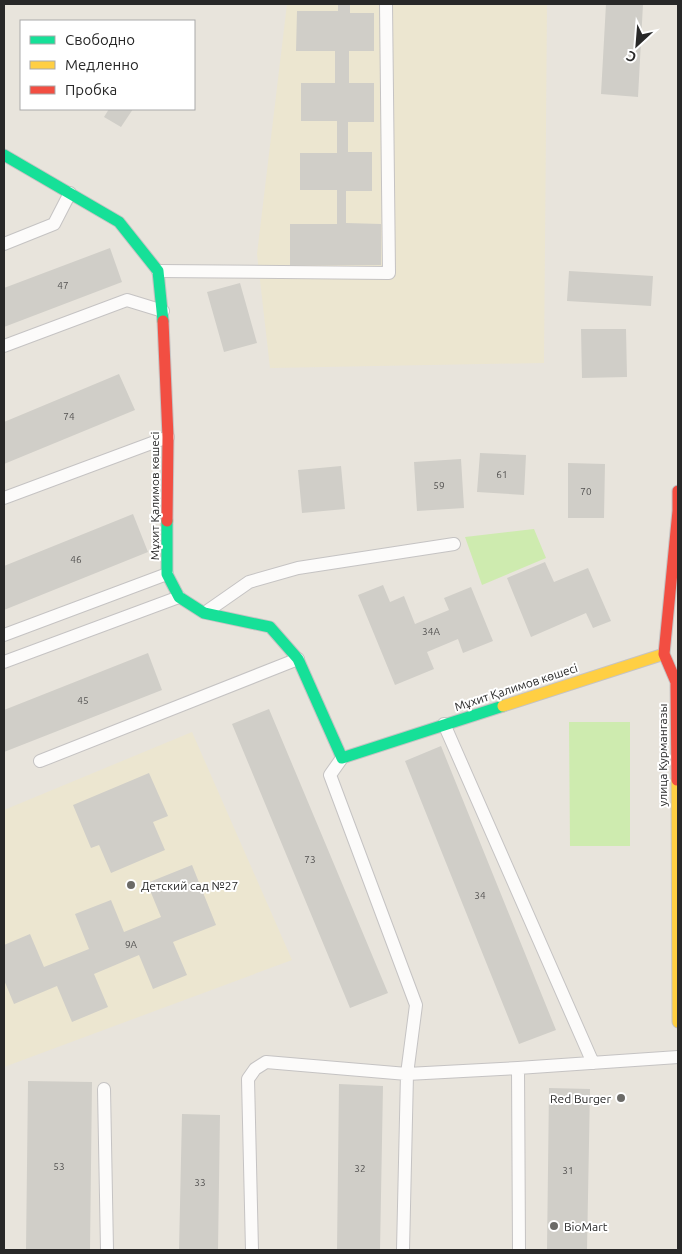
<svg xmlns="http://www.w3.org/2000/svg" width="682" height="1254" viewBox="0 0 682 1254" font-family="Ubuntu,sans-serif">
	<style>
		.education { fill: #ece6d0 }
		.pitch { fill: #ceebaf }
		.building { fill: #d0cec8 }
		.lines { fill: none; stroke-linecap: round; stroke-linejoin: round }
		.lane-casing { stroke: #c5c3c3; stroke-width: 14 }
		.fast-casing { stroke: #c5c3c3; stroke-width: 13 }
		.slow-casing { stroke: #c5c3c3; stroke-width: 13 }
		.jam-casing { stroke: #c5c3c3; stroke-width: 13 }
		.lane { stroke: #fcfbfa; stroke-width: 12 }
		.fast { stroke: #16e098; stroke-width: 11 }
		.slow { stroke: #ffcf43; stroke-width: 11 }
		.jam { stroke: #f24e42; stroke-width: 11 }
		.poi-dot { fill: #6b6a67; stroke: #fff; stroke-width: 2 }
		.labels { text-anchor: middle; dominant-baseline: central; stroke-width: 4; stroke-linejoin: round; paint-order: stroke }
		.number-label { font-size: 10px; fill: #535251 }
		.street-label { font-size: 12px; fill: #282828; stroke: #fff }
		.poi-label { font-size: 12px; fill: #282828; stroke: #fff; text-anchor: start }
	</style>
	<rect width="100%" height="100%" fill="#e8e4dc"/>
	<path class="education" d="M287,4H547L544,363L270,368L257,254Z
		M192,732L292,960L4,1067V810Z"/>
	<path class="pitch" d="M534,529L546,558L482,585L465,537Z
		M569,722H630V846H570Z"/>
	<path class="building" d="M338,4H350V13H374V51H349V83H374V122H348V152H372V191H346V223L381,224V265H290V224H337V190H300V153H337V121H301V83H335V51H296L297,11H338Z
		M606,4H643L638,97L601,94Z
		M109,109H133L121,127L104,117Z
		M110,248L122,282L4,327V288Z
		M569,271L653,276L651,306L567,301Z
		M240,283L257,343L224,352L207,292Z
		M581,329H626L627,377L582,378Z
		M119,374L135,410L4,464V422Z
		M480,453L526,455L524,495L477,492Z
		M461,459L464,508L417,511L414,462Z
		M568,463L605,464L604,518H568Z
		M341,466L345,509L302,513L298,470Z
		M133,514L148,552L4,610V566Z
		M545,562L554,582L588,568L611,621L593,628L586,613L531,637L507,578Z
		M383,585L390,602L404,596L415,624L449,610L444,598L471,587L493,641L463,653L458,639L427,652L434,669L395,685L358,595Z
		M148,653L162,690L4,752V710Z
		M269,709L388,993L350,1008L232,724Z
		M441,746L556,1030L519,1044L405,761Z
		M149,773L168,816L153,822L165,850L111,873L99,845L91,848L73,805Z
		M192,865L216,925L173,942L187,975L153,989L139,955L94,974L108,1007L72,1022L57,986L14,1004L4,980V945L30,934L44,967L89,949L75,914L111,900L124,932L161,917L147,883Z
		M28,1081L92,1082L90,1250H26Z
		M339,1084L383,1086L380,1250H337Z
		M549,1088L590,1089L587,1250H547Z
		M182,1114L220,1115L218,1250H179Z"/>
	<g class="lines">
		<defs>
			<path id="lane" d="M4,244L54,224L70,193
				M158,271L389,273L386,4
				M4,346L127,300L163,311
				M4,498L168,437
				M206,612L249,582L298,568L454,544
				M4,635L167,574
				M4,662L179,597
				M444,724L593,1063
				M342,758L330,775L416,1005L407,1074L403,1250
				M40,761L298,659
				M518,1068L519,1250
				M104,1089L107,1250
				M252,1250L248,1079L255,1069L266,1062L407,1074L518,1068L678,1057"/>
			<path id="fast" d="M4,155L119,222L158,271L163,321
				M167,521V574L179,597L204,613L270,627L298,659L342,758L503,706"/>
			<path id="slow" d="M503,706L664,654
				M677,780L678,1022"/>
			<path id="jam" d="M163,321L168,437L167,521
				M677,780L676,682L664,654L678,511V491"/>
		</defs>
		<use href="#lane" class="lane-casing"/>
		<use href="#fast" class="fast-casing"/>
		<use href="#slow" class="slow-casing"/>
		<use href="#jam" class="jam-casing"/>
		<use href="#lane" class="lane"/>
		<use href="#fast" class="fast"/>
		<use href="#slow" class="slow"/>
		<use href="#jam" class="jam"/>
	</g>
	<g class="poi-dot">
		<circle cx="131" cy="885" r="5"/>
		<circle cx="621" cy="1098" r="5"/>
		<circle cx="554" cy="1226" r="5"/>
	</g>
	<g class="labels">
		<g class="number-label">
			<text x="63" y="285">47</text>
			<text x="69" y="416">74</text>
			<text x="502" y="474">61</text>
			<text x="439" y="485">59</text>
			<text x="586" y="491">70</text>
			<text x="76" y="559">46</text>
			<text x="431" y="631">34А</text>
			<text x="83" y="700">45</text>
			<text x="310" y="859">73</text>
			<text x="480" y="895">34</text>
			<text x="131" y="944">9А</text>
			<text x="59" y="1166">53</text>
			<text x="360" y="1168">32</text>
			<text x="568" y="1170">31</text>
			<text x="200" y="1182">33</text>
		</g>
		<g class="street-label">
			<text transform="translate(154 496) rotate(-90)">Мұхит Қалимов көшесі</text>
			<text transform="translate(516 687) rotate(-18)">Мұхит Қалимов көшесі</text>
			<text transform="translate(662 755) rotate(-90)">улица Курмангазы</text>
		</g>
		<g class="poi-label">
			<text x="141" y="885">Детский сад №27</text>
			<text x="611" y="1098" text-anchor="end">Red Burger</text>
			<text x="564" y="1226">BioMart</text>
		</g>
	</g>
	<rect width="682" height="1254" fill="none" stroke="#282828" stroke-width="10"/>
	<rect x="20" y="20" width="175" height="90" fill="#ffffff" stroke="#a9a9a9"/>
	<rect x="30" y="36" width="25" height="8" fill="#16e098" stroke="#a9a9a9"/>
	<text x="65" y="45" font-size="15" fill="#282828">Свободно</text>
	<rect x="30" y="61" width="25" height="8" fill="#ffcf43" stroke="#a9a9a9"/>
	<text x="65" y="70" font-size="15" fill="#282828">Медленно</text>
	<rect x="30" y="86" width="25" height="8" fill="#f24e42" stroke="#a9a9a9"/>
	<text x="65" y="95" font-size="15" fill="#282828">Пробка</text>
	<g transform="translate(637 45) rotate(206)" stroke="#ffffff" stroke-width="4" paint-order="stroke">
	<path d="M0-4L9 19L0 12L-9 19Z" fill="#282828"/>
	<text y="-8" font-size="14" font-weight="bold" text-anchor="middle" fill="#282828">С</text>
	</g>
</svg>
